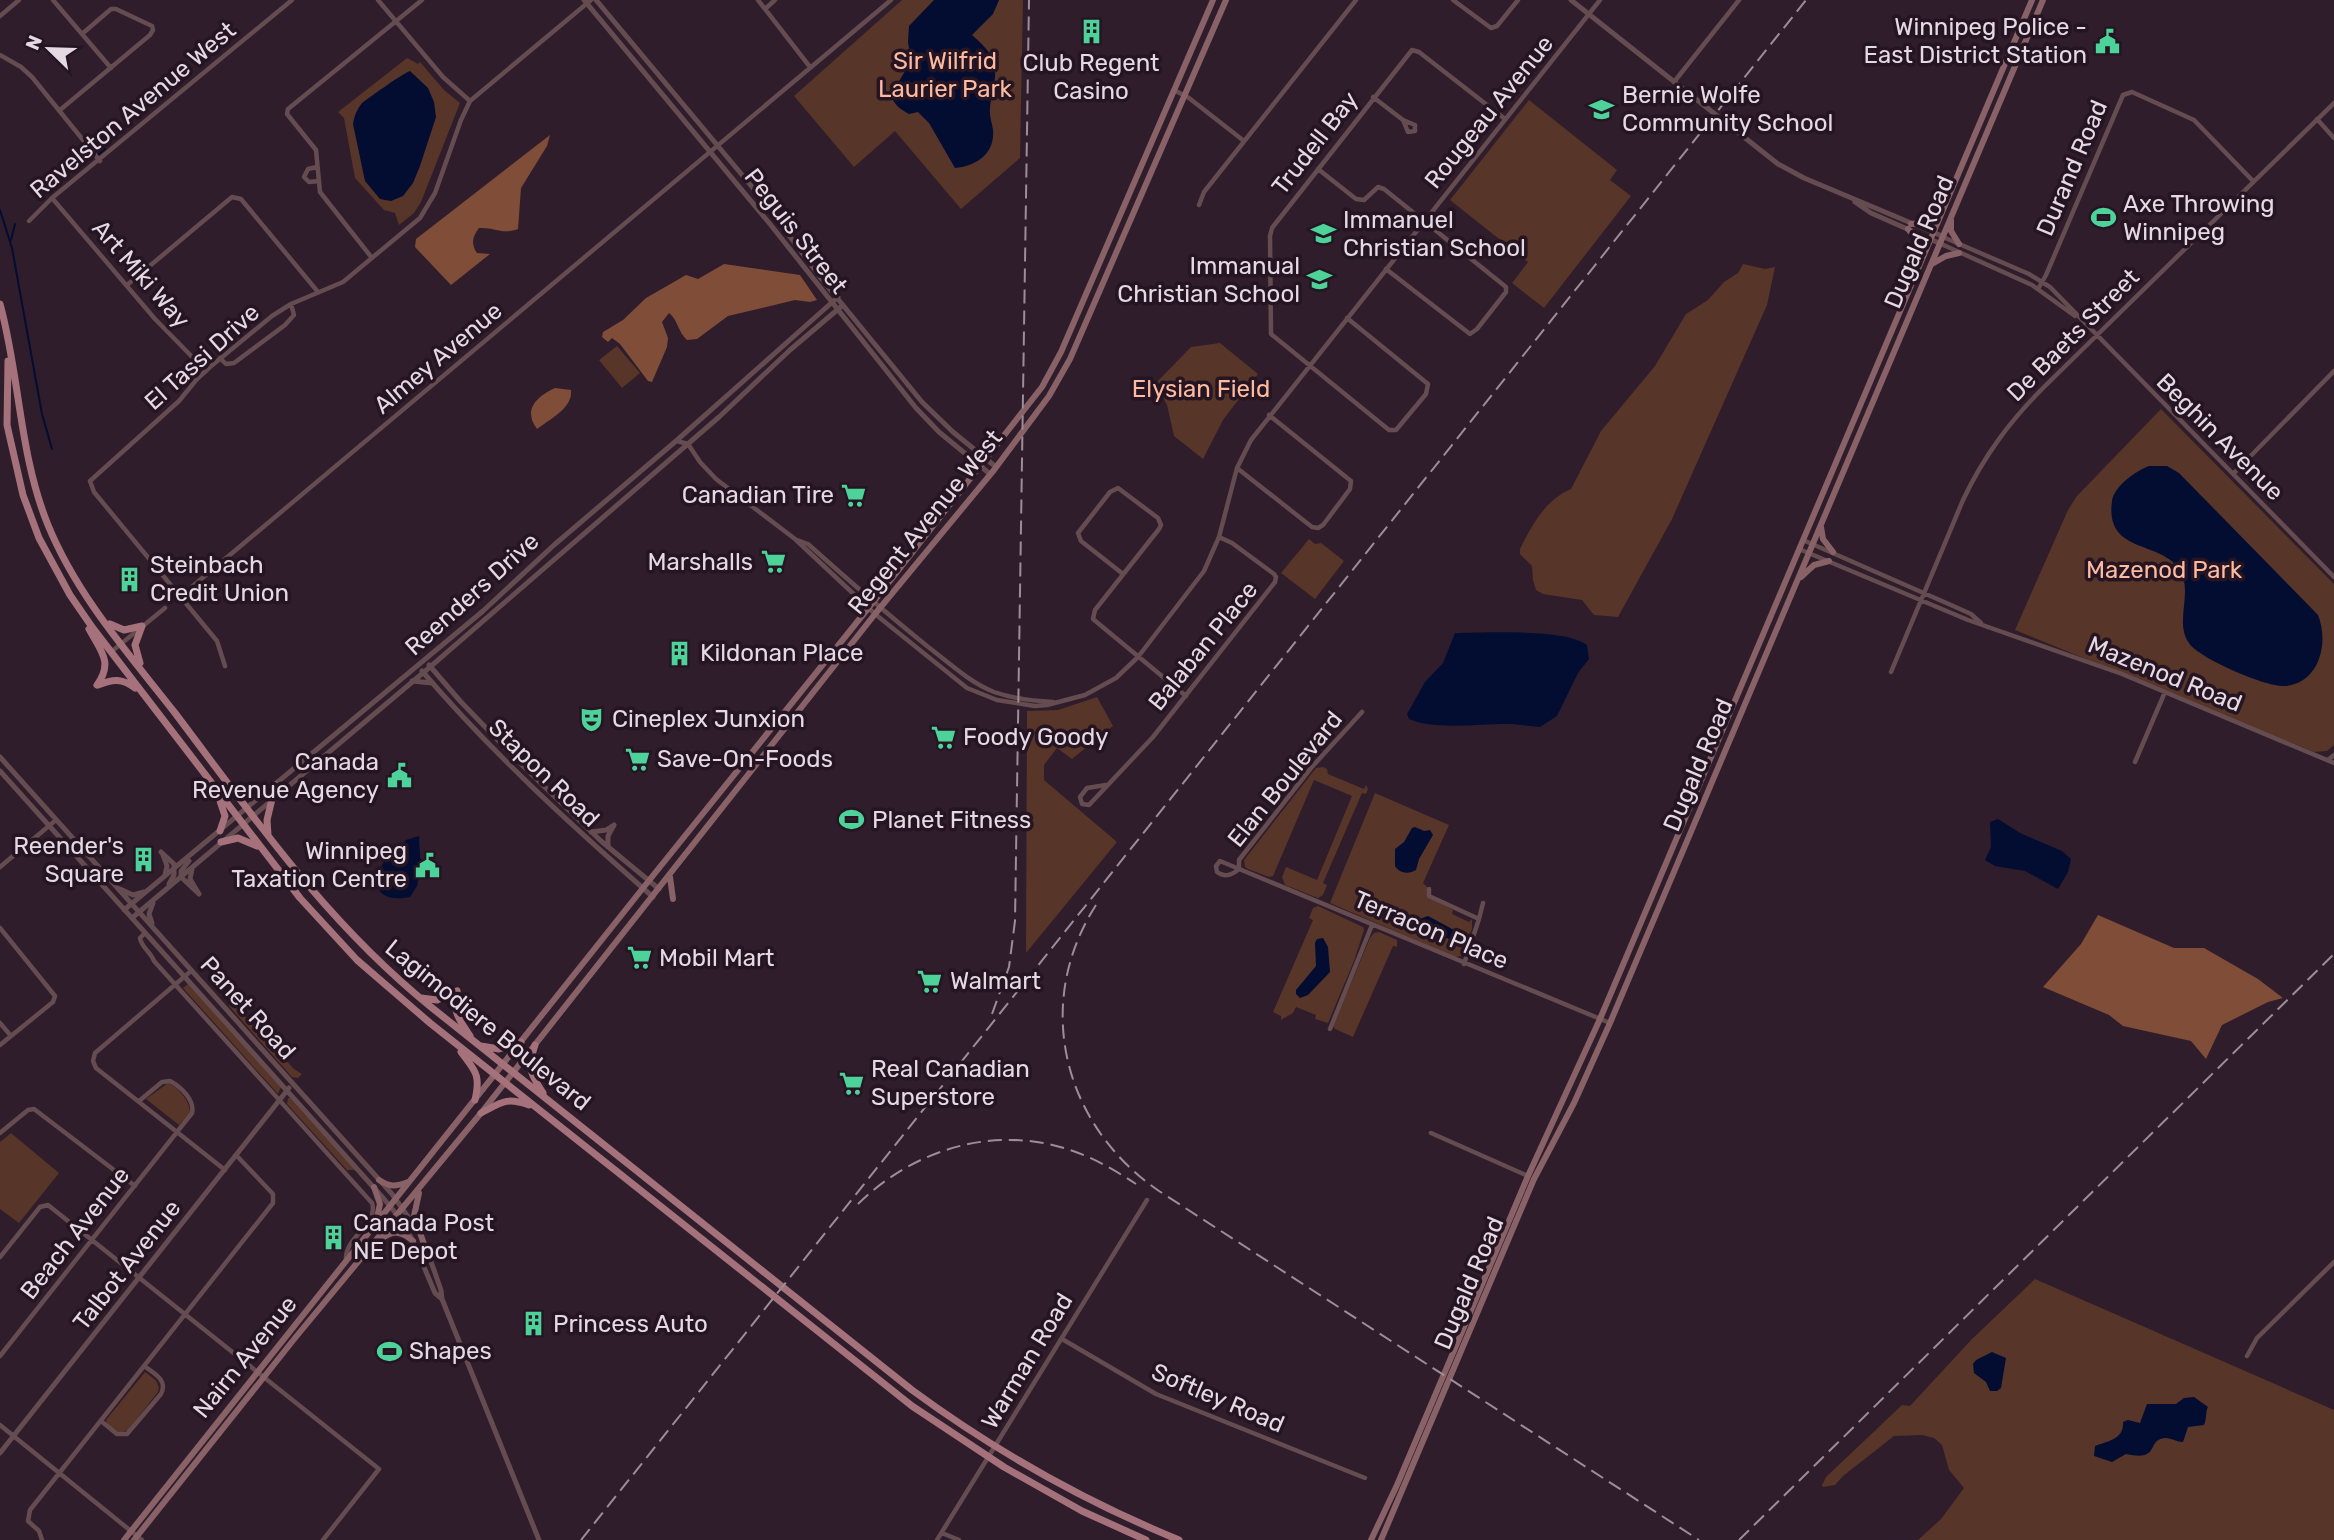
<svg xmlns="http://www.w3.org/2000/svg" width="2334" height="1540" viewBox="0 0 2334 1540" font-family="Rubik,sans-serif">
	<style>
		.green { fill: #573528 }
		.forest { fill: #804d39 }
		.water { fill: #030d32 }
		.lines { fill: none; stroke-linecap: round; stroke-linejoin: round }
		.stream { stroke: #030d32; stroke-width: 2 }
		.minor { stroke: #654c50; stroke-width: 4.5 }
		.tertiary { stroke: #654c50; stroke-width: 5 }
		.secondary { stroke: #896268; stroke-width: 6 }
		.primary { stroke: #a5727b; stroke-width: 7 }
		.rail { stroke: #9c8d99; stroke-width: 2; stroke-dasharray: 14 7; stroke-linecap: butt }
		.labels { text-anchor: middle; dominant-baseline: central; stroke-width: 7; stroke-linejoin: round; paint-order: stroke }
		.poi-label { font-size: 24px; fill: #e5d9e3; stroke: #251421; text-anchor: start }
		.park-label { font-size: 24px; fill: #fcbaa0; stroke: #251421 }
		.street-label { font-size: 24px; fill: #e5d9e3; stroke: #251421 }
	</style>
	<rect width="100%" height="100%" fill="#2f1d2b"/>
	<path class="green" d="M902,0H1023L1020,158L961,209L895,131L854,167L794,96Z
		M407,58L418,64L420,62L444,90L460,103L421,202L414,213L399,225L395,213L384,210L355,178L344,118L338,112Z
		M1529,100L1617,170L1610,180L1631,196L1544,308L1512,283L1528,262L1450,200Z
		M1743,264L1765,269L1775,267L1767,305L1672,519L1618,617L1594,615L1582,600L1543,594L1536,590L1533,580L1532,566L1520,554V549C1532,525 1545,500 1571,489L1601,431L1655,366L1686,314L1708,300L1724,282L1738,273Z
		M1220,343L1258,374L1223,420L1203,459L1174,436L1167,405L1156,383L1191,347Z
		M617,346L640,373L622,388L599,360Z
		M2161,409L2334,584V745L2327,751L2314,752L2015,630L2068,510L2077,496Z
		M1309,539L1315,544L1321,543L1344,561L1315,599L1281,573Z
		M1097,697L1113,726L1072,759L1057,748L1044,765V780L1117,842L1026,953L1027,711L1058,710Z
		M1323,767L1327,769L1328,774L1364,789L1366,785L1368,789L1366,794L1362,793L1323,883L1327,885L1323,895L1318,898L1285,885L1282,877L1286,867L1317,880L1352,796L1314,780L1273,876L1269,877L1248,869L1245,867L1244,860L1316,768Z
		M1375,793L1449,825L1423,883L1427,887L1428,897L1453,910L1452,914L1469,922L1472,919V929L1461,956L1455,957L1330,903Z
		M1318,906L1363,927L1364,930L1354,961L1328,1023L1315,1019L1316,1015L1296,1007L1293,1013L1281,1020V1016L1273,1012L1313,920L1309,918L1313,908Z
		M1379,932L1397,940V947L1393,946L1353,1037L1335,1029L1333,1026L1370,938L1374,933Z
		M188,984L281,1087L278,1094L183,988Z
		M231,1001L294,1069L302,1074L298,1078L292,1077L229,1006Z
		M168,1083C178,1087 190,1101 190,1112L179,1125L146,1099Z
		M288,1098H290L355,1170H347L287,1104Z
		M11,1133L59,1173L19,1223L0,1209V1142Z
		M2035,1279L2334,1410V1540H1918L1941,1519L1964,1488L1949,1470L1942,1445L1934,1438L1922,1435L1894,1436L1843,1476L1835,1485L1823,1487L1822,1485L1826,1477L1902,1405L1910,1406L1972,1339Z
		M145,1372C153,1378 161,1382 158,1392L128,1430C119,1435 108,1430 106,1420Z"/>
	<path class="forest" d="M550,135L547,146L521,188L518,229C501,235 496,227 479,228C472,237 471,244 477,253L490,254L451,285L415,247L416,239Z
		M724,264L800,275L817,300L810,302L795,300L728,316L697,339L687,340C678,332 678,320 669,313L662,322L668,338L667,347L652,382L648,381L620,344L612,338L608,342L602,337L603,332L623,320L646,298L686,275L698,279Z
		M555,388L571,390C573,408 550,419 537,429C522,409 538,396 555,388Z
		M2098,915L2174,948H2204L2258,979L2283,998L2268,1002L2222,1025L2206,1059L2191,1041L2123,1026L2109,1015L2043,987L2081,944Z"/>
	<path class="water" d="M934,0H999L993,14L972,35C979,41 990,51 993,60C999,74 991,93 990,108C989,116 992,122 993,130C995,154 976,166 955,168L929,123L918,112L909,114C900,109 894,105 891,95L911,61L908,42L909,26Z
		M410,71L428,88L434,102L436,117L420,166L413,183L403,196L391,201L380,199L365,181L353,124C354,116 357,109 362,103C370,97 402,74 410,71Z
		M2149,466H2167L2179,473L2318,615C2329,642 2320,683 2285,686C2268,688 2198,658 2189,643C2173,621 2196,589 2177,566C2155,541 2105,552 2112,501C2114,486 2136,471 2149,466Z
		M1455,633C1484,633 1566,628 1587,645L1589,659L1578,673L1557,716L1540,727C1529,726 1518,724 1507,724C1479,724 1433,730 1409,719L1407,714L1425,682L1443,663Z
		M1998,819L2020,833L2062,851L2071,859L2068,872L2058,889L2025,871L1995,866L1985,860L1991,847L1990,822Z
		M1415,827L1424,831L1430,830L1433,835L1419,859L1416,870C1409,874 1400,874 1395,866V849L1404,842L1412,828Z
		M419,836L420,857L422,861L417,886L410,897C394,900 379,899 375,881L385,859L395,854L406,840Z
		M1399,911L1417,920L1428,916L1454,930L1458,936L1457,941C1438,937 1421,925 1402,924L1396,915Z
		M1323,938L1328,947L1330,972L1308,995L1300,998L1296,994V990L1316,966L1315,943L1317,939Z
		M1992,1352L2006,1358L2001,1388L1997,1391H1990L1986,1382L1974,1373L1973,1364L1976,1360Z
		M2194,1397L2208,1407C2205,1413 2207,1419 2204,1425L2188,1427L2183,1442C2177,1442 2171,1438 2166,1438C2145,1439 2162,1462 2126,1454L2112,1462L2094,1456L2095,1446C2109,1441 2124,1439 2123,1422L2128,1420L2140,1423L2147,1404H2176L2184,1398Z"/>
	<g class="lines">
		<path class="stream" d="M98,155L105,149
			M0,210L12,248L42,414L52,449
			M11,240L15,224"/>
		<path class="minor" d="M53,0L111,68
			M378,0L443,77L470,101
			M758,0L810,67
			M1453,0L1491,28L1497,26L1518,0
			M765,9L775,0
			M0,16L19,0
			M0,55L21,67L32,77L100,161
			M1674,82L1739,0
			M1174,90L1189,98L1244,141
			M1373,97L1403,120L1415,125V131L1408,132L1403,120
			M60,110L150,35L153,30L152,26L116,9H111L82,34
			M2317,119L2334,138
			M317,167L308,169L304,177L309,182L319,181
			M1318,169L1356,199L1364,200L1378,187L1384,189L1506,287V292L1477,329L1470,334L1386,269
			M52,198L155,319L206,371
			M1199,205L1204,192L1356,0
			M29,221L52,198L292,0
			M1943,237L2029,274L2050,287L2334,577
			M1939,243L2032,285L2075,316
			M372,258L320,192L316,150L287,114L288,109L422,0
			M127,285L232,197L241,199L318,292
			M2038,289L2046,275L2123,95L2132,92L2194,120L2253,181
			M1347,318L1428,384L1426,394L1396,430H1389L1271,334L1270,236L1272,228L1412,50L1419,52L1505,119
			M220,358L226,364L234,363L285,325L294,315L291,304
			M677,441L688,444L700,462L716,479L795,539L875,614L967,688L997,700L1035,706L1047,705L1085,695L1116,678L1138,657L1204,571L1219,537L1237,468L1251,440L1600,0
			M1237,468L1312,527L1318,528L1323,525L1350,489L1351,481L1269,415
			M2233,474L2334,371
			M797,540L808,544C847,579 886,613 927,646C948,662 969,682 994,692C1014,699 1033,701 1053,702
			M1803,540L1960,609L1971,614L1981,623
			M1799,549L1968,620L2122,674L2334,763
			M1123,574L1081,541L1078,533L1110,492L1118,488L1158,518L1161,525L1159,529L1095,610L1093,619L1186,696
			M181,596L891,0
			M111,652L165,608
			M225,666L217,641L94,492L90,481L179,401L197,379L210,367L272,316L291,304L343,282L420,218L435,193L461,120L470,101L591,0
			M1891,672L1963,500C1984,456 2009,422 2044,387L2334,103
			M2328,760L2334,755
			M2135,762L2165,692
			M1106,785L1087,788L1080,797L1082,804L1089,805L1153,737L1275,582L1276,577L1274,574L1232,543L1219,537
			M0,867L56,820
			M1239,869C1232,875 1225,878 1217,872L1216,866L1220,861L1610,1023
			M1239,869V860L1311,768L1362,712
			M1429,889V896L1479,919L1464,964
			M1479,919L1483,903
			M0,928L55,996L53,1002L0,1045
			M145,933L140,938C141,947 151,952 154,961L372,1203C379,1224 345,1237 346,1259
			M191,971L95,1053L93,1061L96,1068L225,1170
			M0,1023L11,1036
			M1330,1029L1372,925
			M0,1133L28,1110L34,1109L135,1186
			M1431,1133L1528,1176
			M0,1257L40,1207L48,1205L379,1469L323,1540
			M1062,1339L1156,1394L1365,1478
			M0,1356L192,1113C195,1100 181,1087 170,1081L162,1082L139,1101
			M2247,1356L2257,1338L2334,1262
			M101,1421L117,1434H127L161,1394C168,1380 155,1374 144,1366
			M0,1425L142,1540
			M942,1533L959,1540
			M42,1540L39,1531L28,1521L30,1510L273,1203V1194L236,1155
			M937,1540L1147,1200"/>
		<path class="tertiary" d="M584,0L770,224L916,408L939,432L990,474
			M596,0L758,194L824,282L922,402L953,432L996,467
			M1571,0L1778,164L1804,178L1942,236
			M1855,202L1871,213L1939,243
			M429,665L461,702L523,766L601,841L659,889
			M422,671C493,754 571,825 653,897
			M412,681L432,683
			M0,757L392,1194L416,1228
			M0,771L384,1199L402,1221L413,1241L435,1293L442,1299
			M591,832L606,830L614,825
			M608,847V836L614,825
			M161,852L174,864V875L169,884
			M163,855L167,866L165,875
			M189,861L181,871V877L199,894
			M192,869L190,879L199,894
			M120,889L133,895L144,892
			M124,910L483,611L554,545L676,441L838,297
			M132,918L430,667L719,417L790,350L843,305
			M152,923L149,914L153,903
			M429,1256L441,1290L442,1299L539,1540
			M0,1453L289,1088"/>
		<path class="secondary" d="M1951,220V231L1959,244
			M1911,224L1929,222L1938,214
			M1908,229L1920,243V258
			M1932,264L1946,256L1959,253
			M1821,527L1823,539L1833,552
			M1801,577L1814,565L1829,561
			M670,877L673,899
			M379,1180C390,1187 395,1187 408,1182
			M374,1187L380,1204L377,1218
			M419,1193L414,1216L429,1258
			M381,1239C393,1230 401,1231 413,1241
			M124,1540L643,888L878,596L1042,387L1061,352L1213,0
			M134,1540L295,1338L481,1113L875,614L994,470L1049,396L1070,359L1226,0
			M1371,1540L1397,1485L1528,1176L1600,1019L2032,0
			M1381,1540L1534,1179L1574,1103L1610,1023L2043,0"/>
		<path class="primary" d="M0,304C20,377 19,454 48,525C77,596 129,654 175,713C255,819 327,923 431,1007L912,1390C995,1451 1084,1501 1179,1540
			M8,361L7,425L23,495L39,538L70,595L92,627L300,898L357,960L430,1023L912,1406L1004,1467L1082,1511L1146,1540
			M110,624L124,630L142,626
			M89,629C100,650 114,662 97,685
			M140,663L135,645L142,626
			M98,685C113,679 122,678 135,688
			M230,785C251,793 255,795 275,785
			M219,798L225,816L220,831
			M268,835L267,820L272,799
			M221,842L238,838L257,846
			M457,991C452,1012 459,1019 470,1036
			M421,998L437,1000L457,991
			M535,1045C527,1069 530,1073 543,1093
			M481,1046L499,1049L521,1042
			M461,1052C475,1071 481,1074 475,1100
			M481,1113C502,1102 506,1097 529,1105"/>
		<path class="rail" d="M1096,905C1032,1005 1064,1126 1159,1191L1699,1540
			M992,1014L1009,967L1015,921L1029,0
			M858,1204C915,1148 997,1124 1073,1151C1096,1159 1116,1171 1136,1184
			M581,1540L1806,0
			M1739,1540L2334,954"/>
	</g>
	<defs>
		<symbol id="building-bare" viewBox="-9 -9 18 18"><path d="M-4-6H4V6H1V3H-1V6H-4ZM-2.5-4.3h1.7v1.8h-1.7ZM.8-4.3h1.7v1.8H.8ZM-2.5-1h1.7V.8h-1.7ZM.8-1h1.7V.8H.8Z" fill="#4dd39a" stroke="#251421" stroke-width="2.5" paint-order="stroke"/></symbol>
		<symbol id="civic-bare" viewBox="-9 -9 18 18"><path d="M-.6-6.5H3V-4.5H.6V-3L4-1V1h2V6H-6V1h2V-1L-.6-3ZM-1.2 2.5V6h2.4V2.5Z" fill="#4dd39a" stroke="#251421" stroke-width="2.5" paint-order="stroke"/></symbol>
		<symbol id="school-bare" viewBox="-9 -9 18 18"><path d="M0-5L7-2L0 1L-7-2ZM-4 1L0 2.5L4 1V4Q0 6-4 4Z" fill="#4dd39a" stroke="#251421" stroke-width="2.5" paint-order="stroke"/></symbol>
		<symbol id="stadium-bare" viewBox="-9 -9 18 18"><path d="M0-5a6.5 5 0 1 0 0 10a6.5 5 0 1 0 0-10ZM-3.5-1.8h7v3.6h-7Z" fill="#4dd39a" stroke="#251421" stroke-width="2.5" paint-order="stroke"/></symbol>
		<symbol id="supermarket-bare" viewBox="-9 -9 18 18"><path d="M-6-5.5h2.5l.6 2H6L4.5 2H-2.5L-4.4-4H-6ZM-1.5 3.2a1.3 1.3 0 1 0 .1 0ZM3 3.2a1.3 1.3 0 1 0 .1 0Z" fill="#4dd39a" stroke="#251421" stroke-width="2.5" paint-order="stroke"/></symbol>
		<symbol id="theatre-bare" viewBox="-9 -9 18 18"><path d="M-5-5.5Q0-4 5-5.5V0Q5 5 0 6Q-5 5-5 0ZM-3.3-2.5H-1v1.5H-3.3ZM1-2.5H3.3v1.5H1ZM-2.8 1Q0 5.5 2.8 1Z" fill="#4dd39a" stroke="#251421" stroke-width="2.5" paint-order="stroke"/></symbol>
	</defs>
	<g fill-rule="evenodd">
		<use href="#building-bare" x="1074" y="14" width="35" height="35"/>
		<use href="#civic-bare" x="2090" y="24" width="35" height="35"/>
		<use href="#school-bare" x="1584" y="92" width="35" height="35"/>
		<use href="#stadium-bare" x="2086" y="200" width="35" height="35"/>
		<use href="#school-bare" x="1306" y="216" width="35" height="35"/>
		<use href="#school-bare" x="1302" y="262" width="35" height="35"/>
		<use href="#supermarket-bare" x="836" y="478" width="35" height="35"/>
		<use href="#supermarket-bare" x="756" y="544" width="35" height="35"/>
		<use href="#building-bare" x="112" y="562" width="35" height="35"/>
		<use href="#building-bare" x="662" y="636" width="35" height="35"/>
		<use href="#theatre-bare" x="574" y="702" width="35" height="35"/>
		<use href="#supermarket-bare" x="926" y="720" width="35" height="35"/>
		<use href="#supermarket-bare" x="620" y="742" width="35" height="35"/>
		<use href="#civic-bare" x="382" y="758" width="35" height="35"/>
		<use href="#stadium-bare" x="834" y="802" width="35" height="35"/>
		<use href="#building-bare" x="126" y="842" width="35" height="35"/>
		<use href="#civic-bare" x="410" y="848" width="35" height="35"/>
		<use href="#supermarket-bare" x="622" y="940" width="35" height="35"/>
		<use href="#supermarket-bare" x="912" y="964" width="35" height="35"/>
		<use href="#supermarket-bare" x="834" y="1066" width="35" height="35"/>
		<use href="#building-bare" x="316" y="1220" width="35" height="35"/>
		<use href="#building-bare" x="516" y="1306" width="35" height="35"/>
		<use href="#stadium-bare" x="372" y="1334" width="35" height="35"/>
	</g>
	<g class="labels">
		<g class="poi-label">
			<text x="2087" y="27" text-anchor="end">Winnipeg Police -<tspan x="2087" dy="28">East District Station</tspan></text>
			<text x="1091" y="63" text-anchor="middle">Club Regent<tspan x="1091" dy="28">Casino</tspan></text>
			<text x="1622" y="95">Bernie Wolfe<tspan x="1622" dy="28">Community School</tspan></text>
			<text x="2123" y="204">Axe Throwing<tspan x="2123" dy="28">Winnipeg</tspan></text>
			<text x="1343" y="220">Immanuel<tspan x="1343" dy="28">Christian School</tspan></text>
			<text x="1300" y="266" text-anchor="end">Immanual<tspan x="1300" dy="28">Christian School</tspan></text>
			<text x="834" y="495" text-anchor="end">Canadian Tire</text>
			<text x="753" y="562" text-anchor="end">Marshalls</text>
			<text x="150" y="565">Steinbach<tspan x="150" dy="28">Credit Union</tspan></text>
			<text x="700" y="653">Kildonan Place</text>
			<text x="612" y="719">Cineplex Junxion</text>
			<text x="963" y="737">Foody Goody</text>
			<text x="657" y="759">Save-On-Foods</text>
			<text x="379" y="762" text-anchor="end">Canada<tspan x="379" dy="28">Revenue Agency</tspan></text>
			<text x="872" y="820">Planet Fitness</text>
			<text x="124" y="846" text-anchor="end">Reender's<tspan x="124" dy="28">Square</tspan></text>
			<text x="407" y="851" text-anchor="end">Winnipeg<tspan x="407" dy="28">Taxation Centre</tspan></text>
			<text x="659" y="958">Mobil Mart</text>
			<text x="950" y="981">Walmart</text>
			<text x="871" y="1069">Real Canadian<tspan x="871" dy="28">Superstore</tspan></text>
			<text x="353" y="1223">Canada Post<tspan x="353" dy="28">NE Depot</tspan></text>
			<text x="553" y="1324">Princess Auto</text>
			<text x="409" y="1351">Shapes</text>
		</g>
		<g class="park-label">
			<text x="945" y="61">Sir Wilfrid<tspan x="945" dy="28">Laurier Park</tspan></text>
			<text x="1201" y="389">Elysian Field</text>
			<text x="2164" y="570">Mazenod Park</text>
		</g>
		<g class="street-label">
			<text transform="translate(133 110) rotate(-40)">Ravelston Avenue West</text>
			<text transform="translate(1489 112) rotate(-51)">Rougeau Avenue</text>
			<text transform="translate(1315 143) rotate(-52)">Trudell Bay</text>
			<text transform="translate(2072 168) rotate(-67)">Durand Road</text>
			<text transform="translate(796 231) rotate(52)">Peguis Street</text>
			<text transform="translate(1919 242) rotate(-67)">Dugald Road</text>
			<text transform="translate(141 274) rotate(49)">Art Miki Way</text>
			<text transform="translate(2073 335) rotate(-45)">De Baets Street</text>
			<text transform="translate(202 357) rotate(-42)">El Tassi Drive</text>
			<text transform="translate(438 358) rotate(-40)">Almey Avenue</text>
			<text transform="translate(2220 437) rotate(45)">Beghin Avenue</text>
			<text transform="translate(925 522) rotate(-51)">Regent Avenue West</text>
			<text transform="translate(472 594) rotate(-42)">Reenders Drive</text>
			<text transform="translate(1203 646) rotate(-51)">Balaban Place</text>
			<text transform="translate(2165 674) rotate(22)">Mazenod Road</text>
			<text transform="translate(1698 765) rotate(-67)">Dugald Road</text>
			<text transform="translate(544 773) rotate(44)">Stapon Road</text>
			<text transform="translate(1285 779) rotate(-51)">Elan Boulevard</text>
			<text transform="translate(1431 930) rotate(23)">Terracon Place</text>
			<text transform="translate(248 1008) rotate(48)">Panet Road</text>
			<text transform="translate(488 1025) rotate(39)">Lagimodiere Boulevard</text>
			<text transform="translate(75 1233) rotate(-52)">Beach Avenue</text>
			<text transform="translate(127 1265) rotate(-52)">Talbot Avenue</text>
			<text transform="translate(1469 1283) rotate(-67)">Dugald Road</text>
			<text transform="translate(245 1357) rotate(-51)">Nairn Avenue</text>
			<text transform="translate(1027 1361) rotate(-59)">Warman Road</text>
			<text transform="translate(1218 1398) rotate(23)">Softley Road</text>
		</g>
	</g>
	<g transform="translate(49 49) rotate(293)" stroke="#251421" stroke-width="5" paint-order="stroke">
	<path d="M0-5L12 26L0 18L-12 26Z" fill="#e5d9e3"/>
	<text y="-10" font-size="19" font-weight="bold" text-anchor="middle" fill="#e5d9e3">N</text>
	</g>
</svg>
